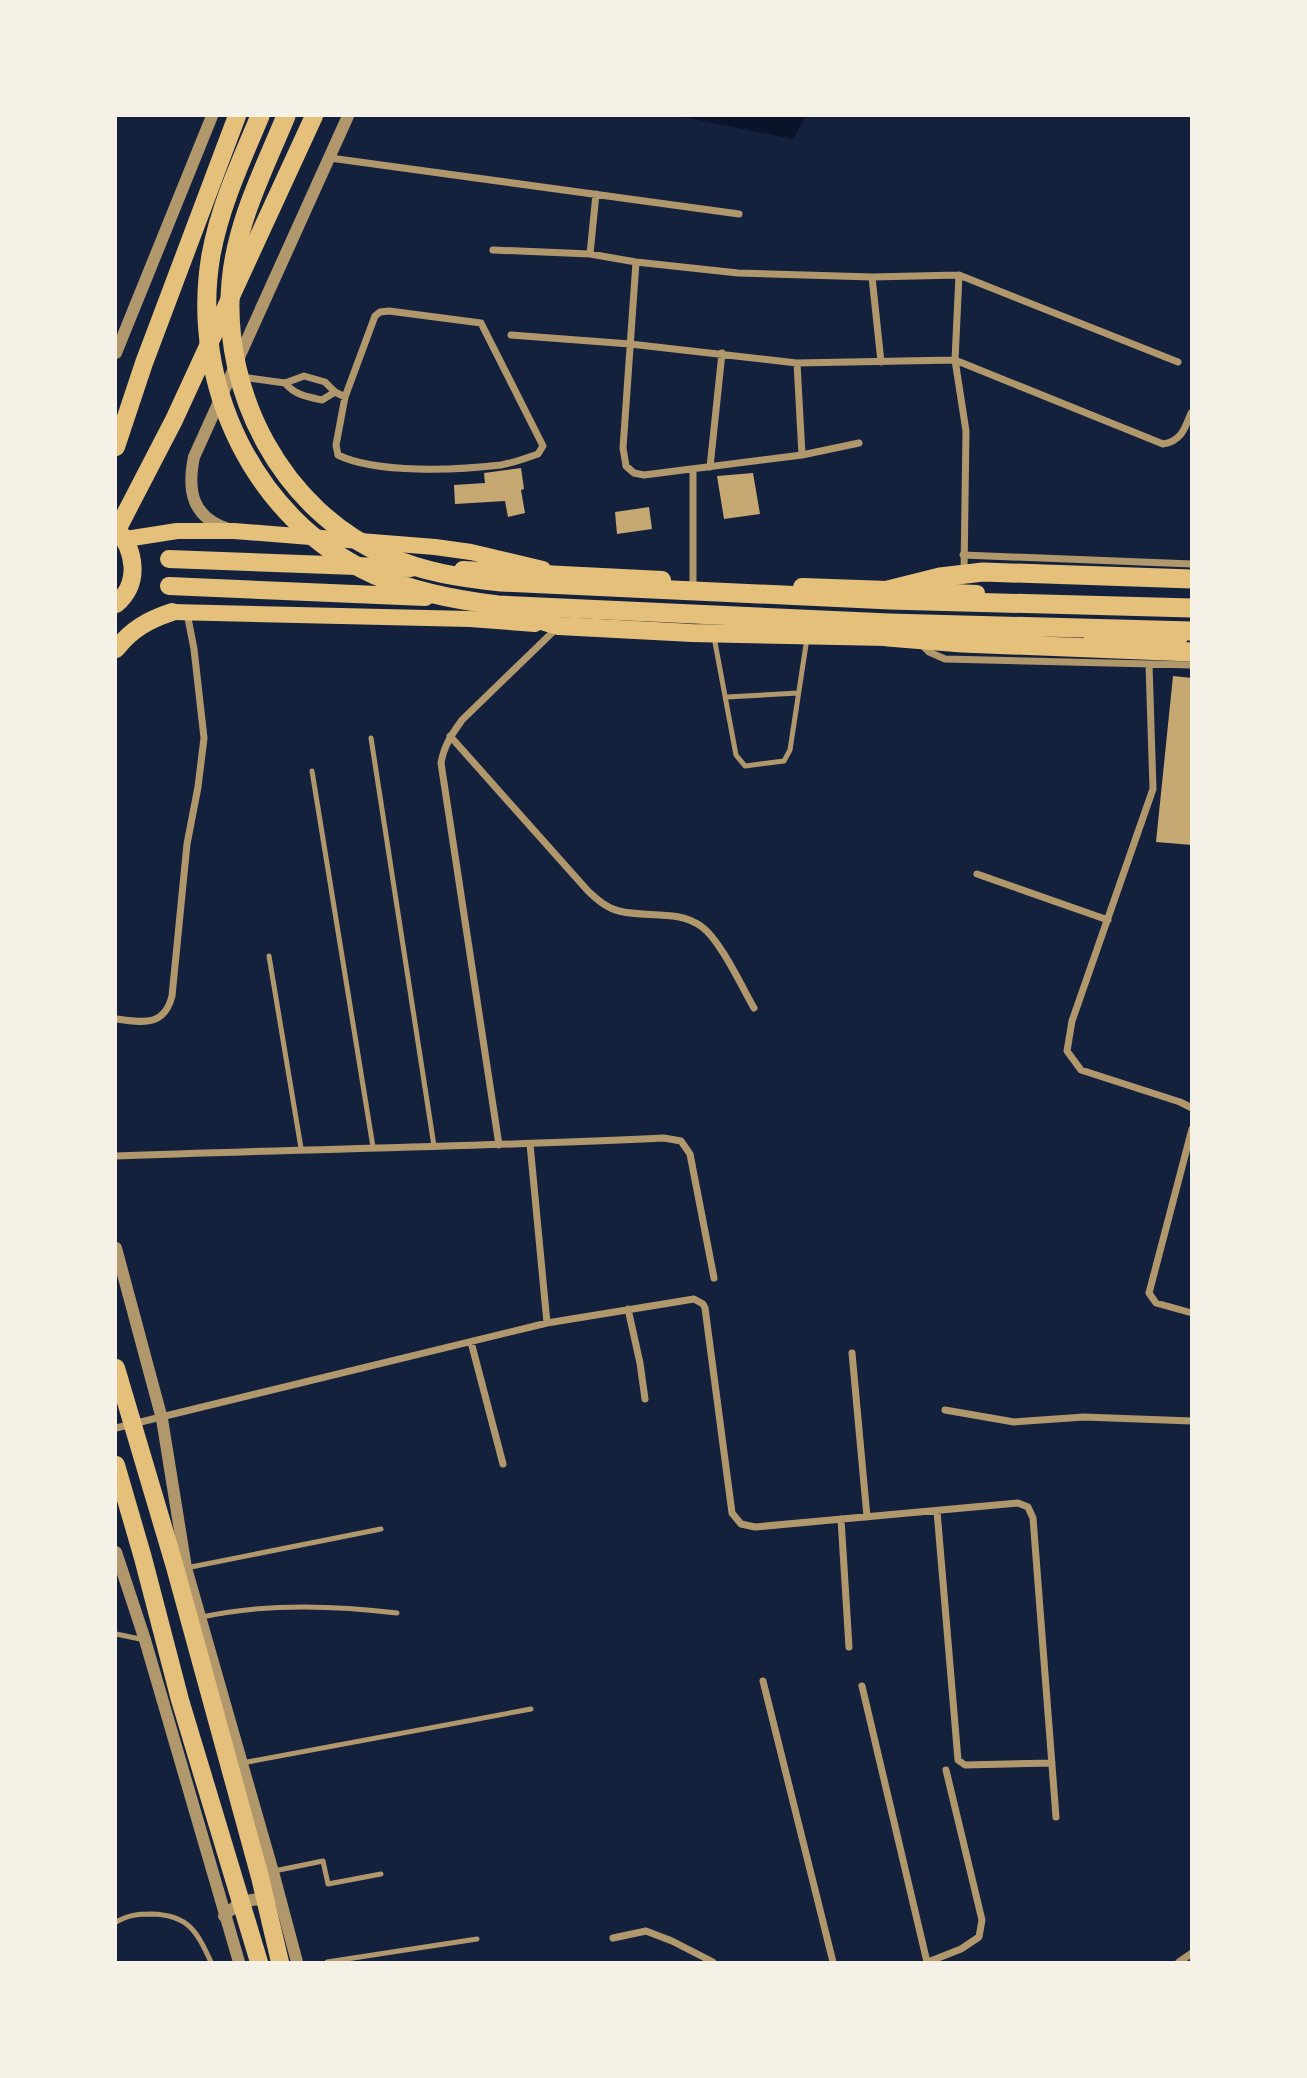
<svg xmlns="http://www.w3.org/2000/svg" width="1307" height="2078" viewBox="0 0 1307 2078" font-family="Roboto,sans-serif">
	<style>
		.water { fill: #0b132b }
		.building { fill: #c6a872 }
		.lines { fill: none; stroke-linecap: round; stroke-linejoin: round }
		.service { stroke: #b1986c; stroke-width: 5 }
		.minor { stroke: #b1986c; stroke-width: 7 }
		.tertiary { stroke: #b1986c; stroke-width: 12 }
		.primary { stroke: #e5c07b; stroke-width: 16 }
		.trunk { stroke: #e5c07b; stroke-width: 18 }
		.motorway { stroke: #e5c07b; stroke-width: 19 }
	</style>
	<rect width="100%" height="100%" fill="#14213d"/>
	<path class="water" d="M679,116H806L793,139Z"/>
	<path class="building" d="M521,468L524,489L521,490L525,513L508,517L505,501L455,504L454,485L485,483L484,473Z
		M753,473L760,514L724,519L717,476Z
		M649,507L652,529L617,534L615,512Z
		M1173,676L1192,678V845L1156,842Z"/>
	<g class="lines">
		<path class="service" d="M714,637L736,755L745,766L784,761L790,750L807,638
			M727,697L798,693
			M371,738L434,1146
			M312,771L373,1147
			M269,956L301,1148
			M186,1568L381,1529
			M202,1617C266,1603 332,1605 397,1613
			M116,1634L145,1640
			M242,1763L531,1709
			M274,1871L323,1861L328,1884L381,1874
			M116,1922C129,1915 137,1914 152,1914C189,1915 197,1932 211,1962
			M327,1962L477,1939"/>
		<path class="minor" d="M330,158L739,214
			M493,250L590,254L636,262L738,273L872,277L959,275L1178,362
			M590,254L596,194
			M636,262L623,448L626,466L634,473L644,475L802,455L859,443
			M959,275L955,360L966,431L964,572
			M872,277L881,362
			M511,335L630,344L797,363L955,360L1163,444C1181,441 1185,429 1191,413
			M797,363L802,455
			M241,377L285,383L304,376L325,382L335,392L345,397L375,316L380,312L389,311L481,323L543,446L538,454C526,458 513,463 501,465C458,470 376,474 338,455L336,445L345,397
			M285,383C295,395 307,397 322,400L335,392
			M710,467L722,353
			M693,469V582
			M963,555L1192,564
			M921,644L929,652L945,659L1192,665
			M1149,664L1153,789L1072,1021L1067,1051L1081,1070L1180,1102L1192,1108
			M450,736L588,891C597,899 606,908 619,911C645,918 679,909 702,927C720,940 742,987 754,1008
			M977,874L1108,920
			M116,1019C141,1022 164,1028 172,996L187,844L198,787L204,738L194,649L187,613
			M1192,1129L1149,1293L1156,1303L1192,1313
			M530,1144L547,1323
			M499,1145L441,763C444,745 452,734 462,720L559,626
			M116,1156C298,1149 481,1147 664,1138L681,1141L690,1154L714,1278
			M628,1309L640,1363L645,1399
			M471,1342L503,1464
			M852,1353L867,1517
			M945,1410L1014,1422L1084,1417L1192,1421
			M116,1428L547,1323L694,1299L703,1304L705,1308L732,1513L741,1524L755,1527L1018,1503L1028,1507L1033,1518L1056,1817
			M937,1511L958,1760L965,1765L1052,1763
			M841,1519L849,1647
			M763,1681L833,1962
			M862,1686L927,1962
			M613,1938L646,1931L672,1941L713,1962
			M928,1962L961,1949L979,1937L982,1920L946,1770
			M1179,1962L1192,1953"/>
		<path class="tertiary" d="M116,353L212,116
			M228,529C192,517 187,491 194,457L348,116
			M116,1248L162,1419L186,1568L273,1872L297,1962
			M116,1552L145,1640L239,1962
			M224,1916C238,1902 251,1897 271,1900"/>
		<path class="primary" d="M126,539L177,531H234L435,547L471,552L543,569
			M905,590L977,593
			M172,612L470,619L535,624
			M1092,639L1179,640"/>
		<path class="trunk" d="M116,447L144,363L237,116
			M116,528C135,550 141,583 116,604
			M117,530L174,420L314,116
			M169,559L411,568
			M463,570L662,580
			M169,586L425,597
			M802,587L888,590
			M503,610L559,626L692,633L888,637
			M116,649C132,629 148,620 172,612
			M116,1368L175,1567L260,1877L280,1962
			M116,1465L143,1558L180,1700L259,1962"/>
		<path class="motorway" d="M260,116C241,161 220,206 211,255C189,383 254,521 375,575C414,592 455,600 498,605L889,623L1192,631
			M286,116C264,169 236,223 231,282C221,393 282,510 387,556C423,572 461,578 501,582L890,600L1192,608
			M888,590L940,577L983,572L1192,579
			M888,637L962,643L1192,652"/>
	</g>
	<rect width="1307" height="2078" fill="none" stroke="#f6f1e7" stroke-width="234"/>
</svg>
